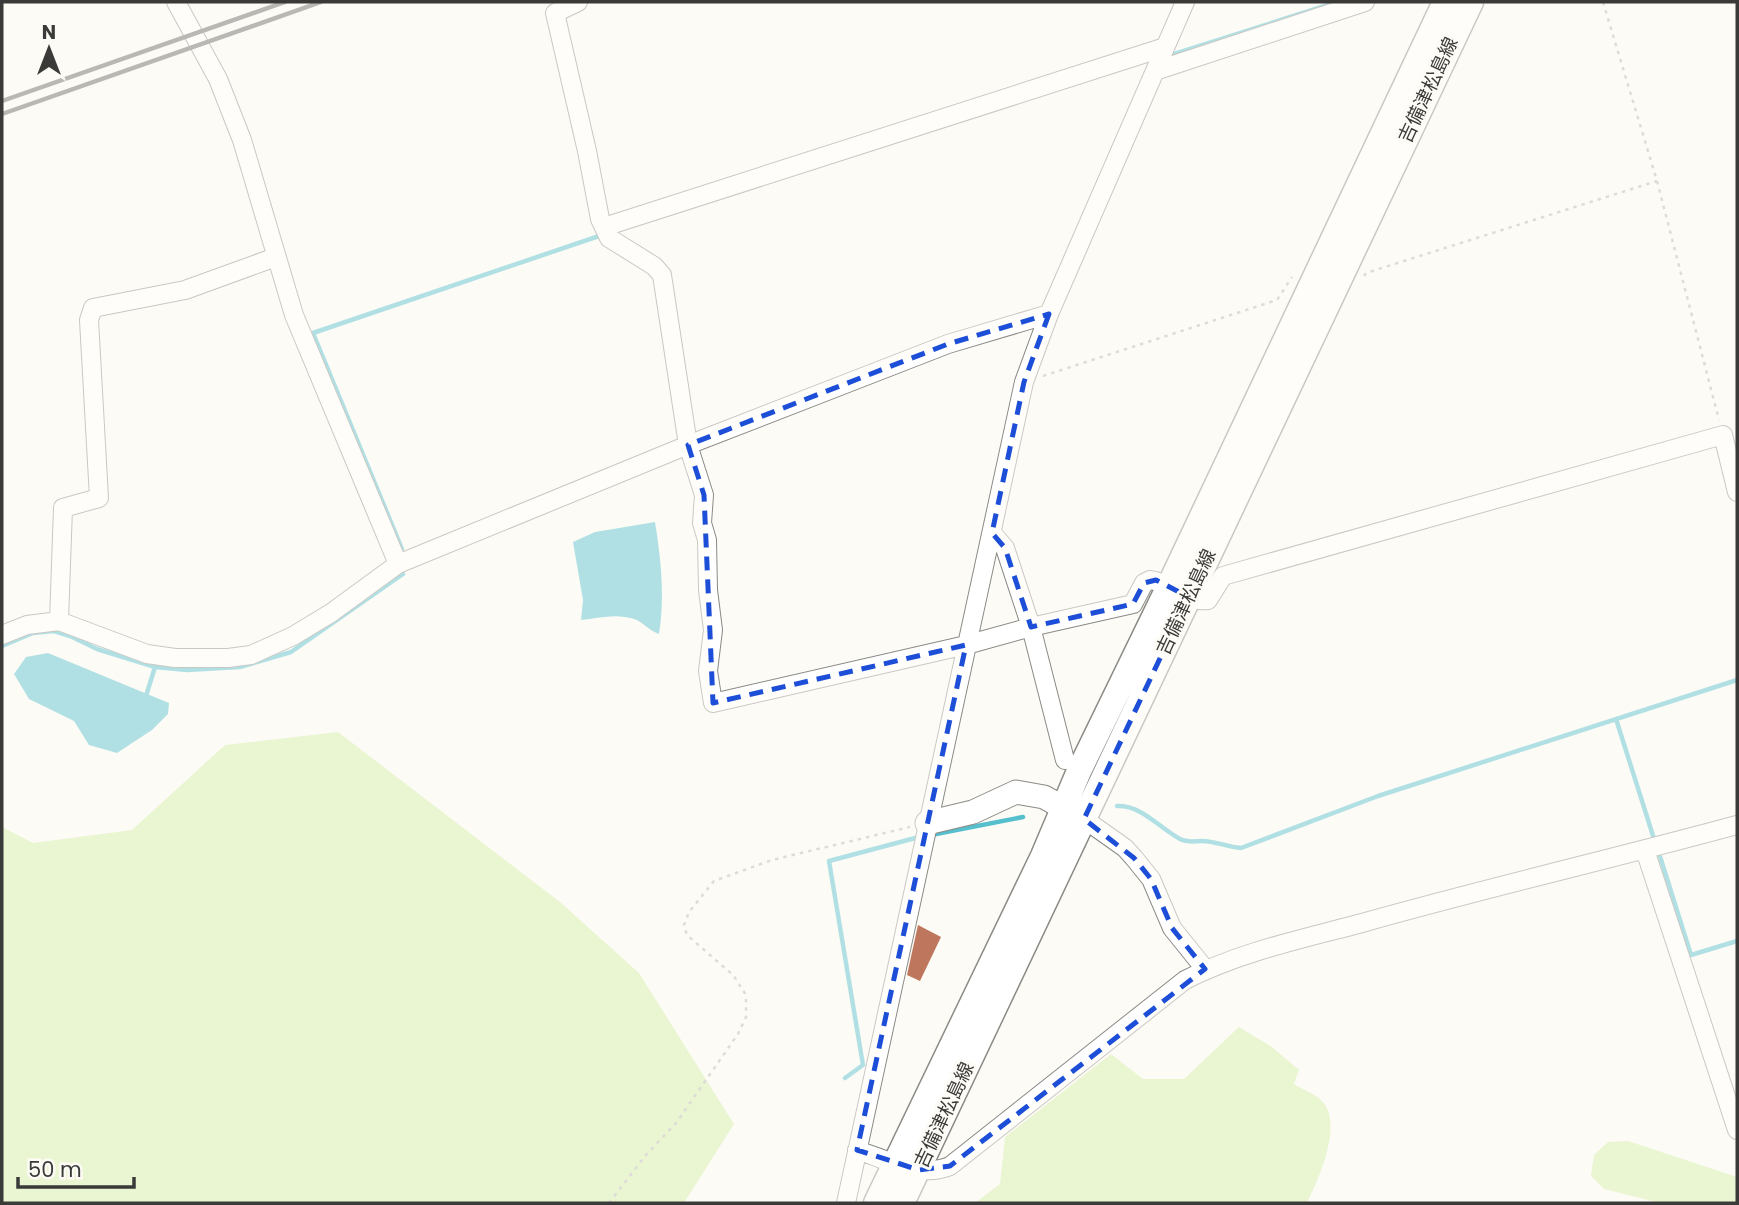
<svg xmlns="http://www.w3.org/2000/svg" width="1739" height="1205" viewBox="0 0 1739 1205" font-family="Poppins,'Noto Sans JP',sans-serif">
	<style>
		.green { fill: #d2eda7 }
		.water { fill: #56bfce }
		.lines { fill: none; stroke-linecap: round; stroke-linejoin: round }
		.stream { stroke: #56bfce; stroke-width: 4.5 }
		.building { fill: #be765d }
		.minor-casing { stroke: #8b8a85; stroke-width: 20 }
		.tertiary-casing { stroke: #8b8a85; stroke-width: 25 }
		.secondary-casing { stroke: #8b8a85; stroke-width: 27 }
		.path { stroke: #b8b7b2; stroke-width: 2.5; stroke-dasharray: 3.5 5; stroke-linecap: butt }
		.minor { stroke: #fff; stroke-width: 18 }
		.tertiary { stroke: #fff; stroke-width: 23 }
		.secondary { stroke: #fff; stroke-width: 24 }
		.rail { stroke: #676764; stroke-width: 4.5 }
		.marked { fill: none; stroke: #1d4ed8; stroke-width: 5; stroke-dasharray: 14 9; stroke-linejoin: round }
		.labels { text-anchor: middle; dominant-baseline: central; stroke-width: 6; stroke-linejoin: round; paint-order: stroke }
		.street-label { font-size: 19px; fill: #3a3a38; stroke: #fdfbf5 }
	</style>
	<rect width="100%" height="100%" fill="#fdfbf5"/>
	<path class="green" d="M338,732L560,902L639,973L734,1124L684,1203H2V827L33,843L132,830L225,745Z
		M1239,1027L1272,1047L1299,1070L1294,1084C1302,1089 1315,1094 1322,1101C1344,1124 1318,1180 1307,1203H975L1000,1184L1005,1137L1111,1054L1143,1079H1184Z
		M1628,1141L1737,1177V1203H1660L1604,1189L1591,1176L1594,1155L1608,1142Z"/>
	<path class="water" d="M655,522C661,559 665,596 659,634C648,630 643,622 634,619C617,613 598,618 581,620L583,600L573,542L595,532Z
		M48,653L169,703L168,714L152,730L117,753L89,745L74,721L29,699L14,674L26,657Z"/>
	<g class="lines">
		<path class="stream" d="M1168,56L1337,2
			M402,549L313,333L602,235
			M2,646L33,633L54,631L70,636L97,649L155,667L187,670L240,667L291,652L403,574
			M146,696L155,667
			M1616,719L1655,842
			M1117,806C1142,805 1159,828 1180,839C1188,843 1194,841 1202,841C1215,841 1227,847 1241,848L1378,796L1737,680
			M931,835L1023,817
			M1658,850L1691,955L1737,941
			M845,1078L863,1065L829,861L919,837"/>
	</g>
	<path class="building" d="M918,925L941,937L920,981L907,975Z"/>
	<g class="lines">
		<defs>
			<path id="minor" d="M176,2L218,79L242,140L294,315L398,564
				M578,2L555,13L587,151L600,219L609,238L654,266L662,275L688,445L704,495L702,523L707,540L708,590L713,630L708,671L713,703L966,645L1031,627L1133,604L1144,583L1150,580C1170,582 1187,603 1208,600L1223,576L1723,435L1737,492
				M1155,71L1365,2
				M604,227L1165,47
				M992,533L1005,548L1031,627L1065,760
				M59,621L63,508L99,498L89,320L93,308L185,290L276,257
				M2,635L27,625L59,621L147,654L175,658H228L251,655L293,636L331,613L398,564L688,445L948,344L1049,314
				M1084,819L1125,848L1134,858L1151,879L1172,928L1205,969
				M1645,850L1737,1130
				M857,1150C886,1159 920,1179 950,1166L1185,980C1240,952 1302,939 1362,923C1486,888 1612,859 1737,825
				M846,1203L1024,382L1049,314L1185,2"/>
			<path id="tertiary" d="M927,823L973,812L1016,792L1044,797L1080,817"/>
			<path id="secondary" d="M876,1203L1043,856L1079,771L1169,586L1445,2
				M902,1203L1471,2"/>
		</defs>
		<use href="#minor" class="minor-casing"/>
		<use href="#tertiary" class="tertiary-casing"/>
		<use href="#secondary" class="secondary-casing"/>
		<path class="path" d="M1603,2L1657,181L1719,420
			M1364,276L1366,273L1657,181
			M1043,376L1277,300L1292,277
			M609,1203L645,1156L676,1123L738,1034L746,1017V995L733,975L687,935L684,925L689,912L714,881L772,860L910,827"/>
		<use href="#minor" class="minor"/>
		<use href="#tertiary" class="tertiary"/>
		<use href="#secondary" class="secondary"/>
		<path class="rail" d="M2,101L285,2
			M2,114L321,2"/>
	</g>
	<path d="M0 0H1739V1205H0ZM1049,314L1024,382L992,533L1005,548L1031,627L1133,604L1144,583L1156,580L1189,597L1084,819L1134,858L1151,879L1172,928L1205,969L950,1166L919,1170L857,1150L966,645L713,703L704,495L688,445L948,344Z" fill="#fdfbf5" fill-opacity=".55" fill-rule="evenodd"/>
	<path class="marked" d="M1049,314L1024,382L992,533L1005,548L1031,627L1133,604L1144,583L1156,580L1189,597L1084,819L1134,858L1151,879L1172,928L1205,969L950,1166L919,1170L857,1150L966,645L713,703L704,495L688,445L948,344Z"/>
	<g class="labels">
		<g class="street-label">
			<text transform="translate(1428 90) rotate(-65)">吉備津松島線</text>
			<text transform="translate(1186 602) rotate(-65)">吉備津松島線</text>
			<text transform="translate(944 1115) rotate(-65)">吉備津松島線</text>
		</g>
	</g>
	<rect width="1739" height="1205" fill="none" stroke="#3a3a38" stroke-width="7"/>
	<g transform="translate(49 49)" stroke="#fdfbf5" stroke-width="5" paint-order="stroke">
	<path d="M0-5L12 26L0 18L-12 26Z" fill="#3a3a38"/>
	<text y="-10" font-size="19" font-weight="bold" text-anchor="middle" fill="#3a3a38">N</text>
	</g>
	<path d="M18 1177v10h116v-10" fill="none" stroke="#3a3a38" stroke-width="3.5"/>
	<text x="28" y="1177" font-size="21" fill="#3a3a38" stroke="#fdfbf5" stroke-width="5" paint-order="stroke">50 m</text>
</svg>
